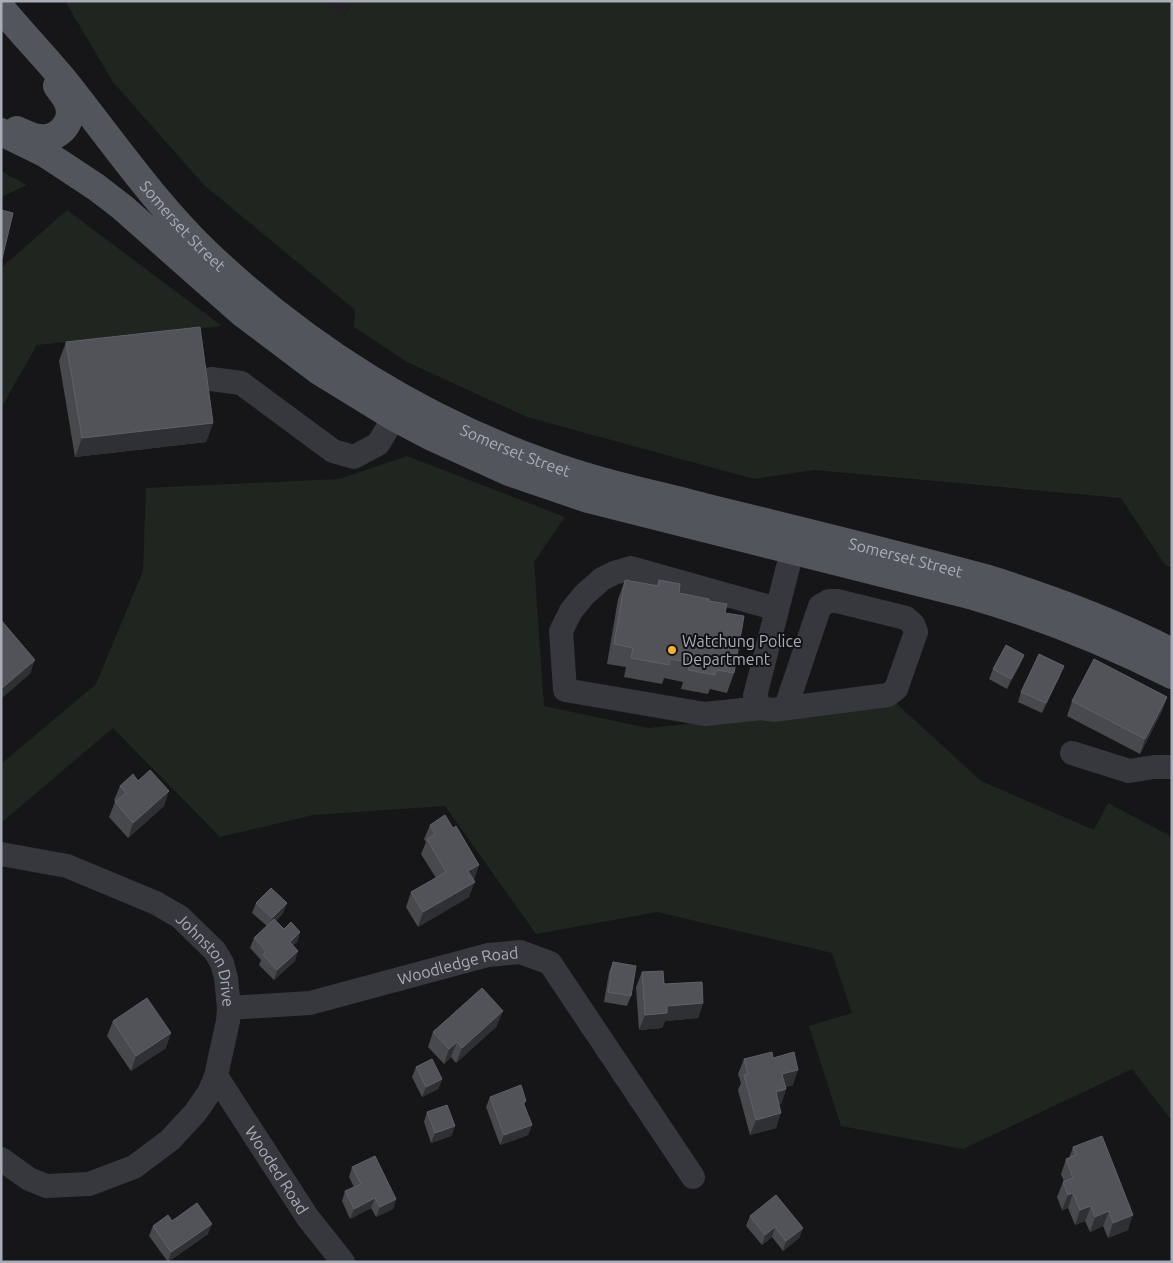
<svg xmlns="http://www.w3.org/2000/svg" width="1173" height="1263" viewBox="0 0 1173 1263" font-family="Ubuntu,sans-serif">
	<style>
		.built { fill: #222225 }
		.green { fill: #1e261f }
		.lines { fill: none; stroke-linecap: round; stroke-linejoin: round }
		.minor { stroke: #37383d; stroke-width: 24 }
		.major { stroke: #53555c; stroke-width: 28 }
		.wall { fill: #47494d }
		.shaded-wall { fill: #2f3033 }
		.building { fill: #525359; stroke: #5f6168 }
		.poi-dot { fill: #f2b134; stroke: #111113; stroke-width: 2 }
		.labels { text-anchor: middle; dominant-baseline: central; stroke-width: 4; stroke-linejoin: round; paint-order: stroke }
		.street-label { font-size: 16px; fill: #a8adb8; stroke: #111113 }
		.poi-label { font-size: 16px; fill: #a8adb8; stroke: #111113; text-anchor: start }
	</style>
	<rect width="100%" height="100%" fill="#161618"/>
	<path class="built" d="M326,1H354L343,17Z"/>
	<path class="green" d="M65,1H326L343,17L354,1H1172V568L1165,565L1121,498L814,470L754,479L527,417L407,362L354,327L355,310L204,185L113,82Z
		M1,171L27,185L1,197Z
		M67,210L222,326L37,345L1,408V268Z
		M407,456L565,517L534,562L544,706L648,728L896,703L981,781L1094,830L1108,803L1172,837V1121L1132,1069L963,1149L841,1126L809,1026L852,1013L832,953L657,912L536,934L445,806L313,815L220,837L113,728L1,823V764L96,684L143,571L146,488L339,479Z"/>
	<g class="lines">
		<g class="minor">
			<path d="M211,379L241,383L333,451L354,457L378,444L404,401"/>
			<path d="M786,707L820,606L829,601H837L906,618L913,624L916,632L896,689L888,695L773,710L761,708L755,696L797,532"/>
			<path d="M761,708L705,714L565,690L561,631L571,611L584,595L602,579L614,573L631,568L777,609"/>
			<path d="M1072,753L1129,771L1154,767H1172"/>
			<path id="s1" d="M1,854L67,866L156,903L180,917L215,951L222,963L226,978L229,1008L228,1021L216,1076L209,1093L195,1113L170,1140L134,1167L89,1184L46,1186L29,1179L1,1159"/>
			<path id="s2" d="M229,1008L310,1003L488,955L520,952L550,963L693,1177"/>
			<path id="s3" d="M216,1076L308,1218L343,1262"/>
		</g>
		<g class="major">
			<path id="s4" d="M1,8C21,32 43,55 63,79C111,139 154,203 210,256C307,347 420,418 545,463C596,482 651,493 704,507C798,530 892,553 985,578C1050,598 1112,621 1172,652"/>
			<path d="M17,130C24,133 31,137 39,138C57,140 74,124 69,106C67,98 61,92 57,86"/>
			<path d="M1,132L46,154L96,187L122,207L242,313L319,371L394,417L432,437L509,472L588,499L973,596C1042,616 1108,643 1172,675"/>
		</g>
	</g>
	<path class="wall" d="M66,342L213,423L206,442L75,457L59,361Z
		M625,580L657,585L659,580L679,593L709,601L725,613L734,673L727,693L710,689L708,694L681,689L683,682L664,678L662,684L624,677L626,667L607,664L618,599Z
		M1024,655L1020,665L1007,689L989,679L993,669Z
		M1060,676L1042,713L1018,702L1021,692Z
		M1167,697L1162,711L1140,754L1067,716L1072,701Z
		M120,786L164,806L128,838L109,817L115,802L114,800Z
		M430,825L474,880L469,897L418,927L406,907L411,892L436,878L421,854L426,842L424,839Z
		M256,903H287L283,913L276,921L284,929L300,932L297,942L293,945L295,961L274,980L259,965L261,960L250,948L254,938L267,926L252,913Z
		M613,962L631,996L627,1006L604,1002L609,972Z
		M642,972L703,1003L698,1018L665,1021L662,1028L639,1030L636,987Z
		M113,1021L166,1048L131,1071L107,1036Z
		M497,1026L456,1063L451,1057L444,1064L428,1047L433,1032Z
		M773,1058L793,1085L786,1087V1089L781,1104H779L776,1128L750,1135L738,1090L741,1083L738,1074L744,1059Z
		M416,1067L442,1079L438,1089L422,1097L412,1077Z
		M490,1097L526,1101L524,1105L532,1125L528,1135L500,1145L486,1107Z
		M427,1112L455,1126L451,1136L431,1143L424,1122Z
		M1073,1147L1128,1230L1108,1238L1103,1226L1090,1232L1085,1221L1075,1225L1068,1208L1062,1210L1057,1197L1063,1182H1064L1061,1174L1066,1159L1069,1158Z
		M352,1167L396,1199L393,1209L376,1217L371,1208L350,1219L342,1201L345,1191L354,1187L349,1177Z
		M750,1216L803,1228L799,1238L783,1251L772,1237L762,1245L746,1226Z
		M172,1221L208,1234L168,1262L149,1236L153,1226Z"/>
	<path class="shaded-wall" d="M213,423L206,442L75,457L82,438Z
		M1024,655L1020,665L1007,689L1011,679Z
		M35,660L30,674L1,699V689Z
		M1064,666L1060,676L1042,713L1046,703Z
		M1167,697L1162,711L1140,754L1145,739Z
		M169,791L164,806L128,838L133,823Z
		M479,865L474,880L463,886L468,871Z
		M475,882L469,897L418,927L423,912Z
		M287,903L283,913L269,928L272,918Z
		M300,932L297,942L286,952L290,942Z
		M298,951L295,961L274,980L277,970Z
		M703,1003L698,1018L665,1021L662,1028L639,1030L645,1015L667,1006Z
		M503,1011L497,1026L456,1063L462,1048Z
		M171,1033L166,1048L131,1071L136,1056Z
		M457,1042L451,1057L444,1064L449,1049Z
		M798,1070L793,1085L777,1089L782,1074Z
		M442,1079L438,1089L422,1097L426,1087Z
		M786,1089L781,1104L770,1107L776,1092Z
		M781,1113L776,1128L750,1135L756,1120Z
		M532,1125L528,1135L500,1145L504,1135Z
		M455,1126L451,1136L431,1143L435,1133Z
		M1073,1193L1068,1208L1062,1210L1068,1195Z
		M375,1198L371,1208L350,1219L354,1209Z
		M396,1199L393,1209L376,1217L380,1207Z
		M1091,1206L1085,1221L1075,1225L1080,1210Z
		M1109,1211L1103,1226L1090,1232L1095,1217Z
		M1133,1215L1128,1230L1108,1238L1113,1223Z
		M212,1224L208,1234L168,1262L171,1252Z
		M775,1227L772,1237L762,1245L765,1235Z
		M803,1228L799,1238L783,1251L786,1241Z"/>
	<path class="building" d="M1,210L13,213L2,259H1Z
		M200,327L213,423L82,438L66,342Z
		M625,580L658,586L659,580L680,584L679,593L709,599V601L727,604L725,613L744,616L734,673L716,670L715,675L688,670L690,662L670,659L669,665L631,658L633,648L614,644Z
		M1,620L35,660L1,689Z
		M1006,645L1024,655L1011,679L993,669Z
		M1039,654L1064,666L1046,703L1021,692Z
		M1094,659L1167,697L1145,739L1072,701Z
		M150,770L169,791L133,823L115,802L126,793L120,786L133,774L138,781Z
		M445,815L453,828L456,826L479,865L468,871L475,882L423,912L411,892L446,872L427,839L435,834L430,825Z
		M271,888L287,903L272,918L256,903Z
		M274,919L284,929L291,922L300,932L290,942L298,951L277,970L263,955L266,951L254,938Z
		M613,962L636,966L631,996L608,992Z
		M663,971L664,984L702,982L703,1003L667,1006V1013L645,1015L642,972Z
		M482,988L503,1011L462,1048L457,1042L449,1049L433,1032Z
		M147,998L171,1033L136,1056L113,1021Z
		M772,1052L773,1058L794,1052L798,1070L782,1074L786,1089L776,1092L781,1113L756,1120L744,1075L748,1074L744,1059Z
		M432,1059L442,1079L426,1087L416,1067Z
		M521,1085L526,1101L523,1102L532,1125L504,1135L490,1097Z
		M447,1105L455,1126L435,1133L427,1112Z
		M1102,1136L1133,1215L1113,1223L1109,1211L1095,1217L1091,1206L1080,1210L1073,1193L1068,1195L1063,1182L1073,1178L1066,1159L1076,1155L1073,1147Z
		M375,1156L396,1199L380,1207L375,1198L354,1209L345,1191L361,1184L352,1167Z
		M776,1195L803,1228L786,1241L775,1227L765,1235L750,1216Z
		M197,1203L212,1224L171,1252L153,1226L168,1215L172,1221Z"/>
	<circle class="poi-dot" cx="672" cy="650" r="5"/>
	<g class="labels">
		<g class="street-label">
			<text stroke="none"><textPath href="#s4" startOffset="284">Somerset Street</textPath></text>
			<text stroke="none"><textPath href="#s4" startOffset="689">Somerset Street</textPath></text>
			<text stroke="none"><textPath href="#s4" startOffset="1094">Somerset Street</textPath></text>
			<text stroke="none"><textPath href="#s1" startOffset="244">Johnston Drive</textPath></text>
			<text stroke="none"><textPath href="#s2" startOffset="234">Woodledge Road</textPath></text>
			<text stroke="none"><textPath href="#s3" startOffset="112">Wooded Road</textPath></text>
		</g>
		<g class="poi-label">
			<text x="682" y="641">Watchung Police<tspan x="682" dy="18">Department</tspan></text>
		</g>
	</g>
	<rect width="1173" height="1263" fill="none" stroke="#a8adb8" stroke-width="5"/>
</svg>
